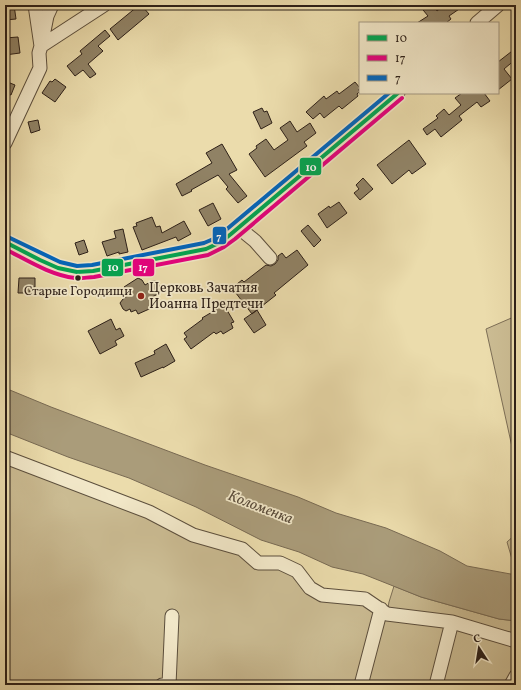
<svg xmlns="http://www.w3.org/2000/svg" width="521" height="690" viewBox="0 0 521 690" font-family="Vollkorn,serif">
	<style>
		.green { fill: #cbbc93; stroke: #7c6e56 }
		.water { fill: #aa9c7a; stroke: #786a53 }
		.building { fill: #908265; stroke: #2d2018 }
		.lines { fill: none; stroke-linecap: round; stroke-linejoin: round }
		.minor-casing { stroke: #5c4f3d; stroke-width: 15 }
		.minor { stroke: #f2e8c9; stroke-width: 13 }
		.bus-1-casing { stroke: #f2e8c9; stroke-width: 7 }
		.bus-2-casing { stroke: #f2e8c9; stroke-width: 7 }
		.bus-3-casing { stroke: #f2e8c9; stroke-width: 7 }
		.bus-1 { stroke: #00a651; stroke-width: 4 }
		.bus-2 { stroke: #e5007d; stroke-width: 4 }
		.bus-3 { stroke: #0065bd; stroke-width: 4 }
		.bus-dot { fill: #2d2018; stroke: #f2e8c9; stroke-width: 1.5 }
		.poi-dot { fill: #8f2418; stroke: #f2e8c9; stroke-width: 1.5 }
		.labels { text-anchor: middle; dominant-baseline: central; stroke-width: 3.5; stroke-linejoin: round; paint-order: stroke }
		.bus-label { font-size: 13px; fill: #2d2018; stroke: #f2e8c9 }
		.poi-label { font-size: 14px; fill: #2d2018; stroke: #f2e8c9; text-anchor: start }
		.water-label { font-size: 15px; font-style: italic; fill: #594b3a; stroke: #f2e8c9 }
		.line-badge { stroke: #f2e8c9; stroke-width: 1.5 }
		.badge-label { font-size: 11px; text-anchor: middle; font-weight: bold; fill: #fff }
	</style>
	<rect width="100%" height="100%" fill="#ebdcac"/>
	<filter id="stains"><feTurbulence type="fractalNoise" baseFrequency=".005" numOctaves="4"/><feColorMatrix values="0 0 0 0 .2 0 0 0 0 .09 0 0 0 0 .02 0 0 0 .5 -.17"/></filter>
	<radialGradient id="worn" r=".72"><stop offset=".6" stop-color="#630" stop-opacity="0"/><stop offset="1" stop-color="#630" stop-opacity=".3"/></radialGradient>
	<path class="green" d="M5,251L8,254L5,266L9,307L5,318Z
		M516,316V465L486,329Z
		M5,457L242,549L258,563H280L310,588L365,599L387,613L389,602L394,586L421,597L499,619L516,621V685H5Z
		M516,534V561L512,559L507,542Z"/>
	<path class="water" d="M5,388L51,407L205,465L298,497L336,513L386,528L440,551L467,566L516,575V621L499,619L421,597L363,574L332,567L299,552L261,540L196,507L129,478L68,457L5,432Z"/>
	<path class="building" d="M5,5H14L16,19L5,20Z
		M419,5H433L437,11L444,5H465L449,16L451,19L446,23H417L428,16Z
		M138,6L140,8L142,6L149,14L118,40L110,29Z
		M105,30L110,36L98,46L103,51L88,64L96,74L90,78L83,70L75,76L67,66L82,54L80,51Z
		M18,37L20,53L5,55V38Z
		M516,48V59L504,69L512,79L498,90V62Z
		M55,79L66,87L55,102L42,93L50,81L52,82Z
		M5,81L15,85L11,95L5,93Z
		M355,82L360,88L358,90L360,91L357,94L358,96L342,109L339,106L324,118L320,113L313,119L306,112L324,96L326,99L337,91L339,94Z
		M462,93H484L490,101L481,107L477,102L459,116L462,120L441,137L435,129L427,135L423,129L438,118L436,116L444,109L449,115L461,105L455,98Z
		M262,108L264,112L267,111L272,123L261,129L253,112Z
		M38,120L40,130L31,133L28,122Z
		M290,121L297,132L310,123L316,133L304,142L307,146L265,177L249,154L257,148L256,146L266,139L274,150L288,140L280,128Z
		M409,140L426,164L412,174L409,170L392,184L377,165Z
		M222,144L237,170L229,174L247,196L238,203L226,189L228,187L218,175L191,190L192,191L182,196L176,184L212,163L206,153Z
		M363,178L373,189L360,200L354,193L359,189L356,185Z
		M339,202L347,213L327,228L318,214L329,206L330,208Z
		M213,203L221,219L208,226L199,210Z
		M152,217L156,227L160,226L162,233L184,221L191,234L178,241L176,237L142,250L133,227L137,226L136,223Z
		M308,225L321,240L314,247L301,231Z
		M123,229L128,252L119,254V252L107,256L102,242L116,238L114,231Z
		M84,240L88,252L79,255L75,243Z
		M297,250L308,265L274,293L276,295L252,314L232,288L242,280L244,282L266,265L271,266L275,264L278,260V256L282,253L286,258Z
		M19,278H35V287H30V293H18Z
		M138,278L142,280L145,285L152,281H156L160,287L161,290L158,294L152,297L156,306L138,314L136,310L131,312L130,309L126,311L123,309L120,303L123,299L129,295L124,287Z
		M224,305L234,322L231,323L233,328L223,334L221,331L216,334L214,332L191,349L184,339L187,337L184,333L203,319L202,318Z
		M257,310L266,325L254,333L244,319Z
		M111,319L116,330L120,328L124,336L115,341L117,345L100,354L88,331Z
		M166,344L175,361L163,368V367L141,377L135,363L155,354L154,351Z"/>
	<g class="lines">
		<defs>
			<path id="minor" d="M477,23L498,5
				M43,36L47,16L52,5
				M41,46L104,5
				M5,143L40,68L39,53L41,46L35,5
				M239,228L255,241L270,258
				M5,242C28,253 52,269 77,272C82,272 88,271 93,271L206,249L221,242L231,234L398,93
				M5,457L149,512L193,535L242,549L258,563H280L297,571L310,588L322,595L365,599L387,614L452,622L516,641
				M162,685H169L172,616
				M361,685L381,609
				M436,685L452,622
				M511,685L516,676"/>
		</defs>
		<use href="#minor" class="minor-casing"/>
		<use href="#minor" class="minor"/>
		<defs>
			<path id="bus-1" d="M5,242L40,260L58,268L77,272L93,271L206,249L221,242L231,234L398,93"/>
			<path id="bus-2" d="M5,249C27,260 50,275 75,278C81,279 88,277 94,277L208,255L224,247L235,239L402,98"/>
			<path id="bus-3" d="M8,237L60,262L77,266L92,265L204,243L218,237L227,229L389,93"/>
		</defs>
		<use href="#bus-1" class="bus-1-casing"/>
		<use href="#bus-2" class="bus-2-casing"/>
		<use href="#bus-3" class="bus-3-casing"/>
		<use href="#bus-1" class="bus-1"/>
		<use href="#bus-2" class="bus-2"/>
		<use href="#bus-3" class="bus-3"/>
	</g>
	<circle class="bus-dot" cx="78" cy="278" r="3.5"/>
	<circle class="poi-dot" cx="141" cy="296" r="4"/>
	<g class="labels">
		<g class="bus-label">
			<text x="78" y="292">Старые Городищи</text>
		</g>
		<g class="poi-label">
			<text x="149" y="288">Церковь Зачатия<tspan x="149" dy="16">Иоанна Предтечи</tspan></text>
		</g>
		<g class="water-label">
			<text transform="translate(260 508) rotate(21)">Коломенка</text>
		</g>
	</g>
	<g class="line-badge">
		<rect x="299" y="157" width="23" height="19" rx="4" fill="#00a651"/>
		<rect x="212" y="226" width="15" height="19" rx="4" fill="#0065bd"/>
		<rect x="101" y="258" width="23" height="19" rx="4" fill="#00a651"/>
		<rect x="132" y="258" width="23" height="19" rx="4" fill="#e5007d"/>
	</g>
	<g class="badge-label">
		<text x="311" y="171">10</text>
		<text x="219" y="240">7</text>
		<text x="113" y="271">10</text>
		<text x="143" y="271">17</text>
	</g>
	<rect width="521" height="690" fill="none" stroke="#ebdcac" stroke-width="20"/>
	<rect x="6" y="6" width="509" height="678" fill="none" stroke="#2d2018" stroke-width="2"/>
	<rect x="10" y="10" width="501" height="670" fill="none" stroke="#2d2018"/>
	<rect x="359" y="22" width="140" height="72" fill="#f2e8c9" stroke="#a39882"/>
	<rect x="367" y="35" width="20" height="6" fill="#00a651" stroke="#a39882"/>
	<text x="395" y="42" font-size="12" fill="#2d2018">10</text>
	<rect x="367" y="55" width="20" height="6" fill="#e5007d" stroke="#a39882"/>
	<text x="395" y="62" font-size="12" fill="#2d2018">17</text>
	<rect x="367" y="75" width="20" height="6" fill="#0065bd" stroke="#a39882"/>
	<text x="395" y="82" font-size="12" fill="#2d2018">7</text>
	<g transform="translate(479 648) rotate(348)" stroke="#f2e8c9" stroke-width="3" paint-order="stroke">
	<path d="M0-3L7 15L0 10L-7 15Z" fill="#2d2018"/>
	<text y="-6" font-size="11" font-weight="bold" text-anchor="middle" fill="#2d2018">С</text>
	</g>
	<rect width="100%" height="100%" filter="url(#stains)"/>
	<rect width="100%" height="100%" fill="url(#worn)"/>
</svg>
